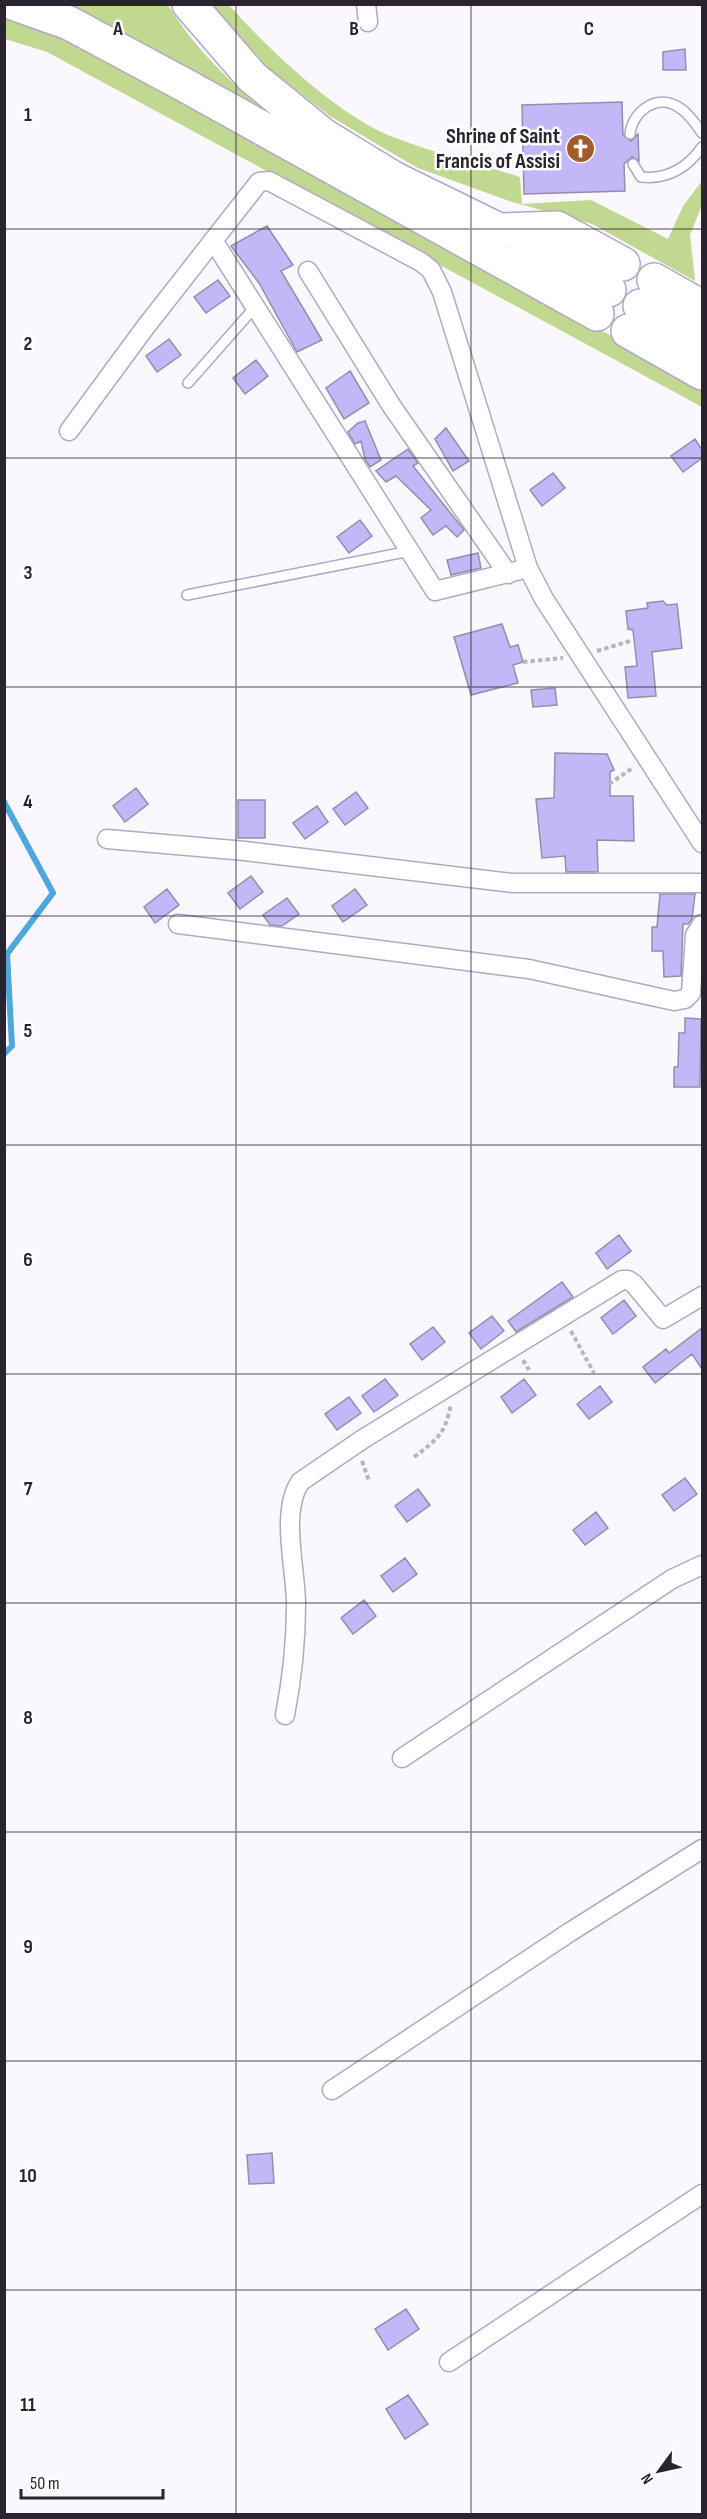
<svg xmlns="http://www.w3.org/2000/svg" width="707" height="2519" viewBox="0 0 707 2519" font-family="'Sofia Sans Condensed',sans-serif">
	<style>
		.green { fill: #c0d88f }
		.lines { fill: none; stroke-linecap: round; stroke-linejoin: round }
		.stream { stroke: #4da7dc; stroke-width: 6 }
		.building { fill: #c3b7f8; stroke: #938eaa; stroke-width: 1.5 }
		.lane-casing { stroke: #b3a7c3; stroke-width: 12 }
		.street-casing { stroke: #b3a7c3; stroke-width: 21 }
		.highway-casing { stroke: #b3a7c3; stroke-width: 36 }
		.path { stroke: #b8b5bc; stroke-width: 4; stroke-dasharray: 4.5 3; stroke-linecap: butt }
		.lane { stroke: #fff; stroke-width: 9 }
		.street { stroke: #fff; stroke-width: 18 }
		.highway { stroke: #fff; stroke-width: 33 }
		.grid { fill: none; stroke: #29242f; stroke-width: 1.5; stroke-opacity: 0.55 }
		.labels { text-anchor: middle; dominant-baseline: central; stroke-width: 5; stroke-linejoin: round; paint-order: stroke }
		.poi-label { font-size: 22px; font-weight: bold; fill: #29242f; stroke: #fff; text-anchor: end }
		.grid-label { font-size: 20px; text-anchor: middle; font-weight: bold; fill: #29242f; stroke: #fff; stroke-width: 5; stroke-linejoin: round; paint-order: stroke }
	</style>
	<rect width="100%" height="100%" fill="#faf8fe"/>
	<path class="green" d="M45,5H168C196,51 236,88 278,122Z
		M212,5H229C268,49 338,116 393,137C434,153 478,164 520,177L522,204L591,200L668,239L683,206L702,181V205L690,235L695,281L592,224L512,202L418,168L385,149L330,116L268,68Z
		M4,18C96,46 180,101 264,147C404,224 544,302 687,375L702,384V407L47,52L5,39Z"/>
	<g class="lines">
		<path class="stream" d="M4,802L53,893L7,954L12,1046L4,1054"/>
	</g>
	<path class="building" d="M685,49L686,70H663V52Z
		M622,102L623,135L631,141L638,134L639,161L632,157L624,164L625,191L524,194L522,105Z
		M267,226L293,265L281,271L322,340L297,352L259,283L231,246Z
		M218,280L230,296L206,313L194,297Z
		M169,339L181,355L157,372L146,356Z
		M256,360L268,376L245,394L233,378Z
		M350,371L369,403L344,419L326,388Z
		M365,421L381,460L370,467L365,459L361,441L355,444L348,432L358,423Z
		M446,428L469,461L453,471L435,439Z
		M695,439L702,450V458L683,472L671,456Z
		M408,449L418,463L413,466L464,530L457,537L446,526L433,535L421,518L431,510L396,476L386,482L376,471Z
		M553,473L565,488L542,506L530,490Z
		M360,520L372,536L349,553L337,537Z
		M478,553L481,568L451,575L447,560Z
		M663,601L667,605L677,604L682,648L652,652L656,696L628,698L625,667L637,666L633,630L628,629L626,611L648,608L647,603Z
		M502,624L510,647L518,645L523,662L513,665L518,683L471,695L454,637Z
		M555,688L557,705L533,707L531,690Z
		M555,753L607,754L614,770L610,772V796H633L634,841L597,840L598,872H566L565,856L542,858L536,799L554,798Z
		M136,788L148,804L125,822L113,806Z
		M356,792L368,808L345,825L333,809Z
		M238,800H265V838H238Z
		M317,806L328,822L305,839L293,823Z
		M251,876L263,892L240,909L228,893Z
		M167,889L179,905L155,923L144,907Z
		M355,889L367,905L343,922L332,906Z
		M660,894H695L692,919L688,924H683L681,976L664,977L663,951H652V927H657Z
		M287,898L299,914L282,926L270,925L263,915Z
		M685,1018L701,1019L700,1087H674V1067H678L679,1033H685Z
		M619,1235L631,1251L607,1269L596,1253Z
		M562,1282L573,1297L516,1332L508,1321Z
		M624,1300L636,1316L613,1334L601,1318Z
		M492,1316L504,1331L481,1349L469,1333Z
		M433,1327L445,1342L422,1360L410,1344Z
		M702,1328V1369L692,1354L655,1383L643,1367L666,1349L669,1353Z
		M385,1379L398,1395L374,1412L362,1396Z
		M524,1379L536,1395L512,1413L501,1397Z
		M600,1386L612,1402L589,1419L577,1404Z
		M349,1397L361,1413L337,1430L325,1414Z
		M685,1478L697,1494L674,1511L662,1495Z
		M418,1489L430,1505L407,1522L395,1506Z
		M596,1512L608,1528L585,1545L573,1530Z
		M405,1558L417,1574L393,1592L381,1576Z
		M364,1600L376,1616L353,1634L341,1618Z
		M272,2153L274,2183L249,2184L247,2155Z
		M406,2309L419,2329L388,2350L375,2329Z
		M408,2395L428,2424L405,2439L386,2409Z"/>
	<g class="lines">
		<defs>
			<path id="lane" d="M630,134C632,112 657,92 680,108C689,114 696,124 702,133
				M633,164L641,177C668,180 687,168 702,147
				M188,383L255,307
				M187,595L410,551"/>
			<path id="street" d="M366,4L368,22
				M213,240L435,591L528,568
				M308,271L391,405L508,574
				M69,431L144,329L259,182L269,181L421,262L431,270L442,292L528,568L544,599L702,843
				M107,839L245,851L512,883H702
				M178,924L529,969L674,1001L685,999L691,993L695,935L702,924
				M285,1715C292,1679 296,1641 296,1605C296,1568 280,1513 300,1482L363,1439L622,1280H628L634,1284L663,1319L702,1296
				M402,1758L672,1579L702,1565
				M332,2090L570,1932L702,1849
				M449,2362L702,2194"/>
			<path id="highway" d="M15,4L69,23L190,88L597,314
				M189,4L252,77L323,135L395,179L499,230L609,290
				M501,230L557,228L623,264
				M654,280L702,307
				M640,306L702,340
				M628,331L702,373"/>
		</defs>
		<use href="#lane" class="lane-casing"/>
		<use href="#street" class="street-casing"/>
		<use href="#highway" class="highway-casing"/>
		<path class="path" d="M597,651L630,641
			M523,662L563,658
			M609,784L634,767
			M571,1331L594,1373
			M523,1360L529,1370
			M414,1457C438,1439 445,1434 451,1404
			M362,1461L369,1481"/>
		<use href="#lane" class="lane"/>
		<use href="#street" class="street"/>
		<use href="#highway" class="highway"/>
	</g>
	<path class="grid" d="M236,4V2514M471,4V2514M4,229H702M4,458H702M4,687H702M4,916H702M4,1145H702M4,1374H702M4,1603H702M4,1832H702M4,2061H702M4,2290H702"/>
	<defs>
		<symbol id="church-disc" viewBox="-11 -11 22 22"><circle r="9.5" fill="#a05d2b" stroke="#fff"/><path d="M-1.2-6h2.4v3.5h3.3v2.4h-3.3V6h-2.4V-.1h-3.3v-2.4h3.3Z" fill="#fff"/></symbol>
	</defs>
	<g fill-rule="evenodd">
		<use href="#church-disc" x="564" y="132" width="33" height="33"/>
	</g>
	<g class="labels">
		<g class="poi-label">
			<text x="560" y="136">Shrine of Saint<tspan x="560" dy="25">Francis of Assisi</tspan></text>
		</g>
	</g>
	<g class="grid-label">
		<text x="118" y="35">A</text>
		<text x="354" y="35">B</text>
		<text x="589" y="35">C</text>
		<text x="28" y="121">1</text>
		<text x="28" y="350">2</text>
		<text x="28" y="579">3</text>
		<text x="28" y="808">4</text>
		<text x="28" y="1037">5</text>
		<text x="28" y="1266">6</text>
		<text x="28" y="1495">7</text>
		<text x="28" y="1724">8</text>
		<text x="28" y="1953">9</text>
		<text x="28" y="2182">10</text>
		<text x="28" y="2411">11</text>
	</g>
	<rect width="707" height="2519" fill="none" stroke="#29242f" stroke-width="12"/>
	<g transform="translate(659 2471) rotate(237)" stroke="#ffffff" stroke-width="4.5" paint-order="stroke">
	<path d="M0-4.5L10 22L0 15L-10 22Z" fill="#29242f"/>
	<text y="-9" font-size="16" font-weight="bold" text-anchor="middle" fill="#29242f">N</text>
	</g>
	<path d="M21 2489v9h142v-9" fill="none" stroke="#29242f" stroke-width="3"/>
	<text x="30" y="2489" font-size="18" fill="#29242f" stroke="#ffffff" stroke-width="4.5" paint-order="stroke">50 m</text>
</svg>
